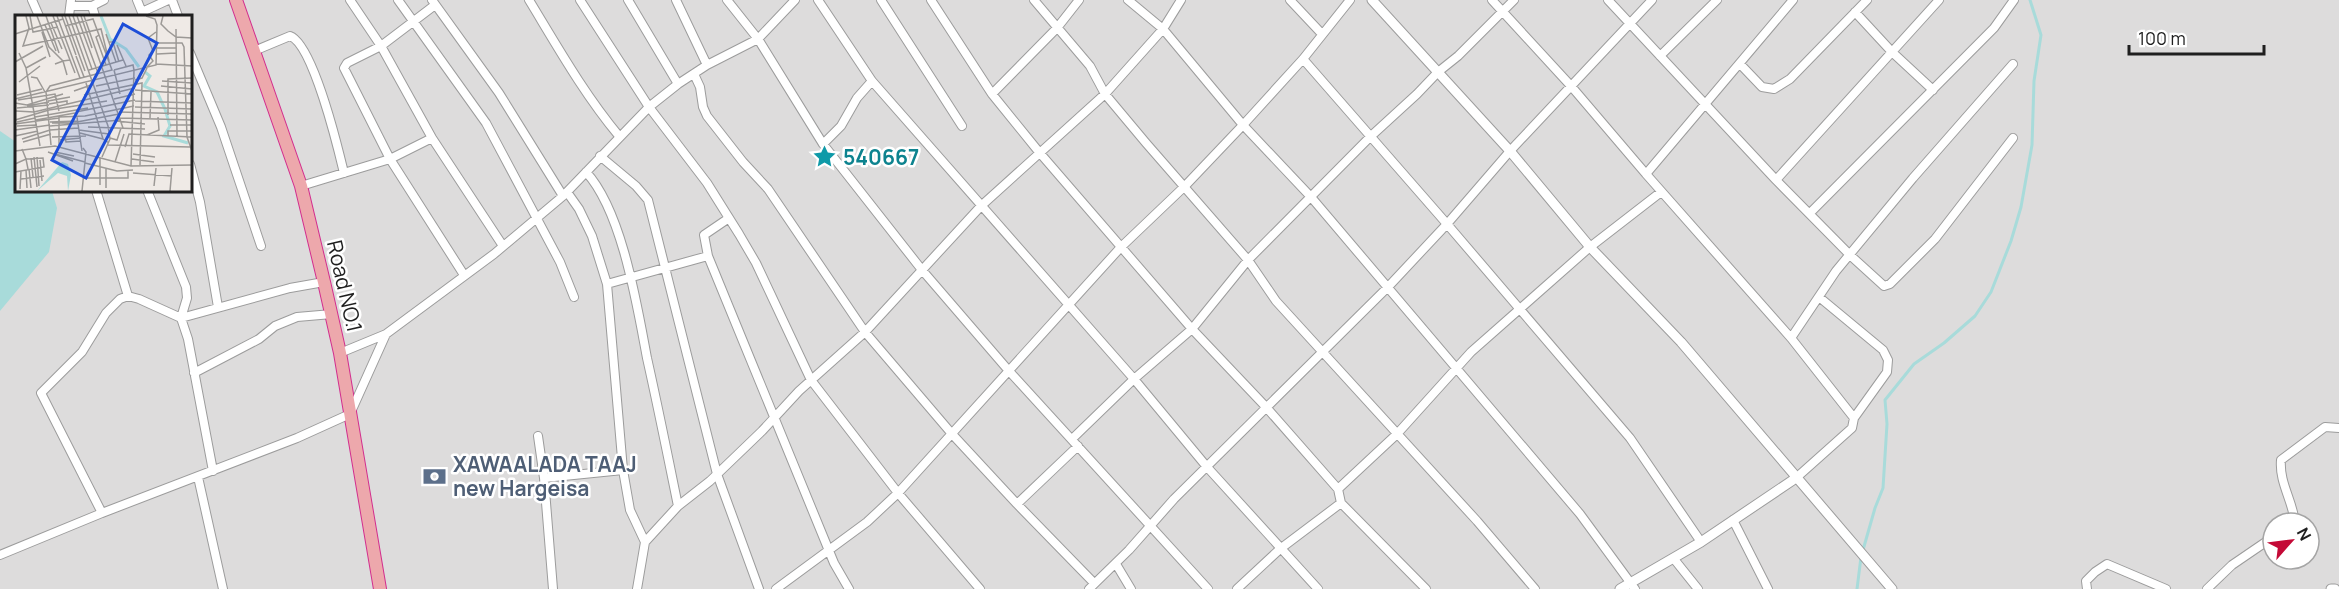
<svg xmlns="http://www.w3.org/2000/svg" width="2339" height="589" viewBox="0 0 2339 589" font-family="Manrope,sans-serif">
	<style>
		.residential { fill: #dddcdc; fill-rule: evenodd }
		.water { fill: #a8dbda }
		.lines { fill: none; stroke-linecap: round; stroke-linejoin: round }
		.stream { stroke: #a8dbda; stroke-width: 3 }
		.minor-casing { stroke: #9c9c9c; stroke-width: 10 }
		.tertiary-casing { stroke: #9c9c9c; stroke-width: 11 }
		.trunk-casing { stroke: #d22e8e; stroke-width: 14 }
		.minor { stroke: #fff; stroke-width: 8 }
		.tertiary { stroke: #fff; stroke-width: 9 }
		.trunk { stroke: #eda8ac; stroke-width: 12 }
		.labels { text-anchor: middle; dominant-baseline: central; stroke-width: 5; stroke-linejoin: round; paint-order: stroke }
		.culture-label { font-size: 21px; font-weight: bold; fill: #0d838f; stroke: #fff; text-anchor: start }
		.street-label { font-size: 21px; fill: #1f1f1f; stroke: #fff }
		.service-label { font-size: 21px; font-weight: bold; fill: #4e5e75; stroke: #fff; text-anchor: start }
		.inset-river { fill: none; stroke: #a8dbda; stroke-width: 3 }
		.inset-road { fill: none; stroke: #9c9996; stroke-width: 1.5 }
		.view { fill: #1d4ed8; fill-opacity: 0.15; stroke: #1d4ed8; stroke-width: 3 }
		.inset-edge { fill: none; stroke: #1f1f1f; stroke-width: 3 }
	</style>
	<rect width="100%" height="100%" fill="#efeae6"/>
	<path class="residential" d="M0,0H2339V589H0ZM16,16H190V190H16ZM2273,523H2309V559H2273Z"/>
	<path class="water" d="M0,131L16,142V190L52,191L57,208L49,252L0,311Z"/>
	<g class="lines">
		<path class="stream" d="M1863,550L1875,508L1883,488L1887,424L1885,400L1914,364L1944,343L1975,316L1991,292L2011,241L2021,207L2032,145L2034,81L2041,35L2030,0
			M1857,589L1861,557"/>
		<defs>
			<path id="minor" d="M32,0L39,16
				M137,0L143,15
				M172,0L178,16
				M350,0L381,46L432,138L503,246
				M398,0L486,123L560,262L574,297
				M432,0L499,93L563,196
				M529,0C557,46 584,94 619,136
				M580,0L649,107L707,183L739,234L756,263L811,380L898,493L980,589
				M628,0L678,84
				M676,0L707,65
				M727,0L758,39L823,144L922,270L1009,371L1208,589
				M818,0L872,81L1134,379L1207,467L1318,589
				M881,0L962,126
				M931,0L992,94L1039,152L1192,329L1266,407L1338,489L1341,503L1426,589
				M1034,0L1090,66L1105,94L1146,143L1248,260L1276,301L1477,521L1535,589
				M1128,0L1163,29L1243,125L1311,197L1580,514L1635,589
				M1290,0L1322,34
				M1492,0L1571,86L1646,174L1793,0
				M1608,0L1776,180L1851,256L1884,286L1890,284L1935,239L2013,138
				M435,5L381,46L347,63L344,68L390,159L464,275
				M71,6H92L104,0
				M92,6L95,16
				M142,12L168,0
				M1855,12L1892,52L1933,90
				M69,16L71,0
				M254,51L290,36C313,44 338,148 344,173
				M190,53L221,127L261,246
				M1660,56L1717,0
				M1303,59L1447,224L1630,438L1701,542
				M1740,64L1762,87L1774,89L1790,79L1867,0
				M694,74L700,87L703,107L707,116L743,162L768,189L865,332L952,434L1017,504L1094,583
				M992,94L1057,28L1079,0
				M823,144L841,126L857,98L872,81
				M600,156L636,186L648,200L717,474L759,589
				M190,164L200,202L218,307
				M586,172C622,211 637,305 647,358C658,407 668,457 678,506
				M1646,174L1791,338L1854,418L1852,428L1796,478
				M1776,180L1939,0
				M301,186L390,159L432,138
				M96,190L128,296
				M147,190L186,287L187,298L181,318L188,339L213,471
				M567,192L579,209L592,236L607,284L623,470L630,510L645,542
				M1810,213L1994,28L2014,0
				M729,218L704,235L708,256L834,563L849,589
				M607,284L708,256
				M1819,297L1883,350L1888,360L1887,372L1854,418
				M1791,338L1836,271L1913,178L2013,64
				M340,353L386,334L494,254L563,196L649,107L678,84L707,65L758,39L795,0
				M194,373L259,339L275,326L297,317L332,314
				M538,436L544,478
				M1072,439L1134,379L1192,329L1248,260L1370,137L1417,94L1438,72L1458,56L1514,0
				M198,477L223,589
				M1338,489L1397,434L1471,352L1590,247L1661,192
				M1017,504L1078,446
				M102,513L41,393L82,352L106,313L120,299L128,296L139,299L181,318L290,288L324,282
				M1733,520L1768,589
				M2295,523C2293,501 2279,483 2281,460L2325,427L2339,428
				M0,555L102,513L297,438L350,414L386,334
				M1674,559L1698,589
				M1116,564L1131,589
				M553,589L544,478L623,470
				M637,589L645,542L678,506L710,481L762,431L799,391L865,332L981,206L1105,94L1163,29L1181,0
				M776,589L867,522L898,493L1121,247L1185,186L1243,125L1303,59L1350,0
				M1089,589L1129,550L1174,499L1388,287L1447,224L1510,151L1652,0
				M1237,589L1280,549L1341,503
				M2087,589L2086,581L2095,572L2107,564L2166,589
				M2207,589L2232,565L2273,537"/>
			<path id="tertiary" d="M1372,0L1510,151L1590,247L1681,342L1892,589
				M1620,589L1701,542L1796,478
				M2331,589H2335"/>
			<path id="trunk" d="M236,0L301,186L324,282L340,353L380,589"/>
		</defs>
		<use href="#minor" class="minor-casing"/>
		<use href="#tertiary" class="tertiary-casing"/>
		<use href="#trunk" class="trunk-casing"/>
		<use href="#minor" class="minor"/>
		<use href="#tertiary" class="tertiary"/>
		<use href="#trunk" class="trunk"/>
	</g>
	<defs>
		<symbol id="sight-bare" viewBox="-9 -9 18 18"><path d="M0-6L1.8-2.2L6-1.7L2.9 1.2L3.7 5.4L0 3.3L-3.7 5.4L-2.9 1.2L-6-1.7L-1.8-2.2Z" fill="#0f9aa8" stroke="#fff" stroke-width="2.5" paint-order="stroke"/></symbol>
		<symbol id="bank-bare" viewBox="-9 -9 18 18"><path d="M-6-4H6V4H-6ZM0-2.3a2.3 2.3 0 1 0 0 4.6a2.3 2.3 0 1 0 0-4.6Z" fill="#5c6f8a" stroke="#fff" stroke-width="2.5" paint-order="stroke"/></symbol>
	</defs>
	<g fill-rule="evenodd">
		<use href="#sight-bare" x="808" y="140" width="33" height="33"/>
		<use href="#bank-bare" x="418" y="460" width="33" height="33"/>
	</g>
	<g class="labels">
		<g class="culture-label">
			<text x="843" y="157">540667</text>
		</g>
		<g class="street-label">
			<text transform="translate(345 286) rotate(77)">Road NO.1</text>
		</g>
		<g class="service-label">
			<text x="453" y="464">XAWAALADA TAAJ<tspan x="453" dy="24">new Hargeisa</tspan></text>
		</g>
	</g>
	<g transform="translate(15 15)">
		<rect width="177" height="177" fill="#efeae6"/>
		<path d="M47,147L53,149L56,160L53,176L52,161L43,158L22,176Z" fill="#a8dbda"/>
		<path class="inset-river" d="M86,1L95,24L111,34L124,52M130,57L135,61L129,71L142,77L150,94L155,111L149,121L173,128"/>
		<path class="inset-road" d="M11,1L14,13L8,31L86,14L94,46M15,1L18,17L43,12M22,1L34,32L48,46L55,45M31,1L44,38M38,1L60,58M42,1L65,63M47,1L61,40M50,1L70,56M54,1L93,111L95,124L87,142M58,1L77,54M62,1L83,58M66,1L77,33M69,1L108,113M148,1L146,9L153,16L161,22L177,23M36,8L47,34M30,10L41,36M161,14L162,122M27,17L35,42M0,19L48,4M91,19L101,47M84,20L81,22L91,50M94,27H98L104,47M142,28H167L169,32L172,122L177,136M102,30L111,51M142,33H161M4,38L11,53L25,131M142,39L161,38M61,41L69,62M0,47L28,31M40,49L48,46L52,60M141,49L177,51M132,52L138,46L134,40L138,36L133,23L141,17M11,53L31,42M74,55L108,45M99,55L105,79M99,55L118,50L119,55M16,62L22,63L30,77M120,65L127,63L132,53M147,66L177,68M4,67L25,51M71,68L88,124L94,128M81,71L120,63M146,71L177,74M120,75L177,79M59,76L79,69M2,80L27,74M69,80L127,68L125,150M0,84L141,50L142,10L140,4L131,1M99,84L120,79M3,85L40,79L44,96M33,86L55,82M120,86L177,88M0,88L12,90L48,79M34,89L52,86V90M12,91L34,87M120,92L177,94M2,93L34,90M34,95L92,86M1,96L19,97L120,73M61,97L120,85M104,97L177,99M153,100V64L177,63M20,102L73,93M44,102L70,101L119,91M62,102L67,136M105,103L177,105M135,103L136,77M0,105L34,95M21,105L60,98M101,106L130,109M2,107L20,103M35,107L62,106M62,107L104,99M37,108H62M0,109L44,103M155,110H177M2,111L22,110M35,111L106,105M73,112L130,114M0,115L35,110M64,115L94,119M65,118L88,124M132,120L144,115L143,102M0,121L23,116M50,121L51,127L66,126M153,121V116H177M37,122L71,121M95,123L102,125L106,113M7,124L35,115L63,113M45,125L66,123M8,127L36,119M36,130L31,77L35,71L97,55L78,4L50,11M93,130L175,132M44,131V101M110,132L114,119L177,122M0,136L40,131L116,151L177,150M33,137L58,146M40,137L59,141M40,139L70,147M118,139L140,142M19,142L22,172M22,142L24,171M16,143L18,162M117,144L139,147M25,145L27,166M100,147L109,119M70,148L102,156L118,155M0,149L11,144L13,154M116,151L119,55M91,153V173M14,154L16,173M11,155L12,173M0,157L29,152L28,143L11,144L7,134M118,158L157,161M68,163H113V156M6,164L29,161M85,170V143M139,171L141,153M5,174L6,156M67,176L71,137L68,133M155,176L157,153"/>
		<path class="view" d="M108,9L142,28L71,163L37,145Z"/>
		<rect width="177" height="177" class="inset-edge"/>
	</g>
	<g transform="translate(2291 541) rotate(62)"><circle r="28" fill="#ffffff" stroke="#a5a5a5" stroke-width="1.5"/>
	<path d="M0-4.5L10 22L0 15L-10 22Z" fill="#c40a37"/>
	<text y="-9" font-size="16" font-weight="bold" text-anchor="middle" fill="#1f1f1f">N</text>
	</g>
	<path d="M2129 45v9h135v-9" fill="none" stroke="#1f1f1f" stroke-width="3"/>
	<text x="2138" y="45" font-size="18" fill="#1f1f1f" stroke="#ffffff" stroke-width="4.5" paint-order="stroke">100 m</text>
</svg>
